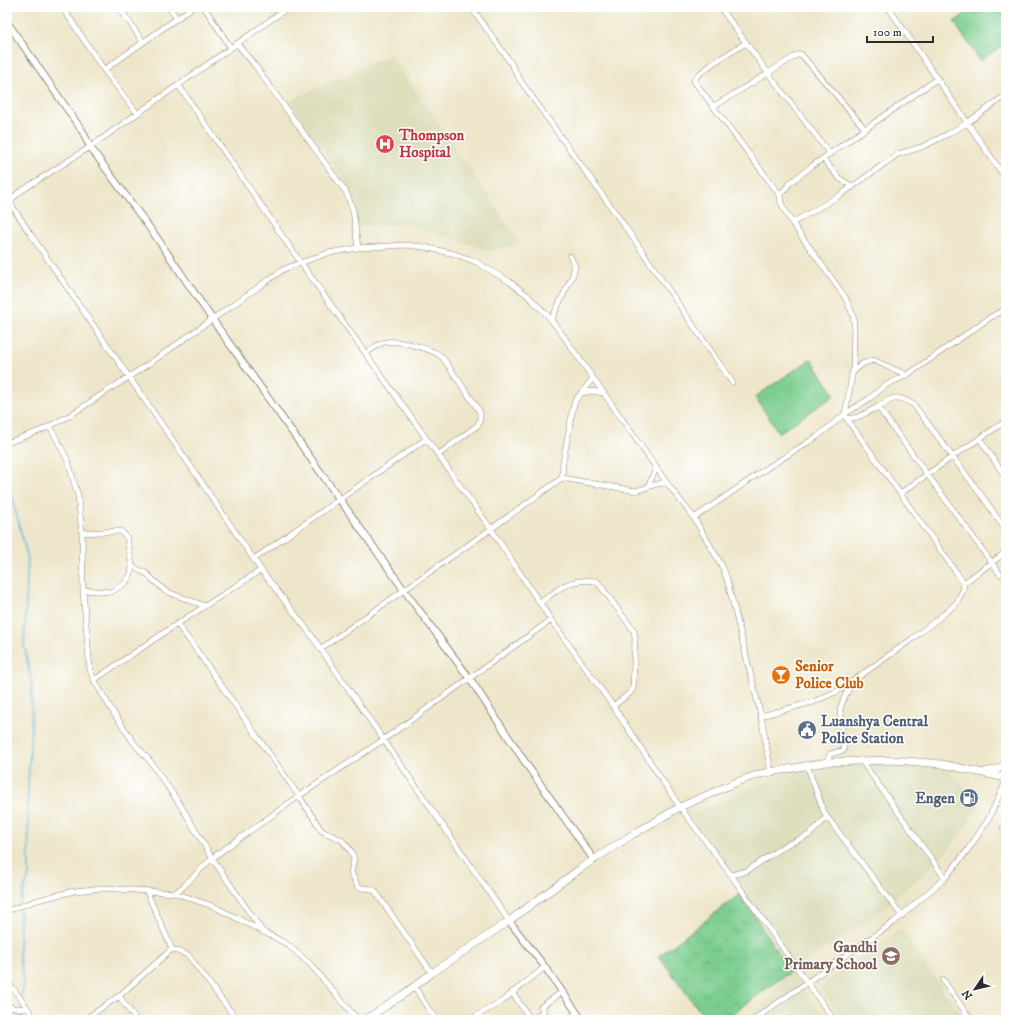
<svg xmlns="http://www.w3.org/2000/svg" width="1013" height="1027" viewBox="0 0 1013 1027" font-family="'IM FELL DW Pica',serif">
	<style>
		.built { fill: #dddebc }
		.green { fill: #7ccd8f; stroke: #547c5d }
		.park { fill: url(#park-crowns); stroke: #547c5d }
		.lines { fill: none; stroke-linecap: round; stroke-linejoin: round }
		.stream { stroke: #5fbadd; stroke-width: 1.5 }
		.minor-casing { stroke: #8c887a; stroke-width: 6 }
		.tertiary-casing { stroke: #8c887a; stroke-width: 8 }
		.secondary-casing { stroke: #8c887a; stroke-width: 8 }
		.minor { stroke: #fff; stroke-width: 5 }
		.tertiary { stroke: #fff; stroke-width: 6 }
		.secondary { stroke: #fff; stroke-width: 7 }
		.labels { text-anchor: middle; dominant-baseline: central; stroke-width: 3; stroke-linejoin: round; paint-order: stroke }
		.health-label { font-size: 15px; font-weight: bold; fill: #be3a42; stroke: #fff; text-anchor: start }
		.food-label { font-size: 15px; font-weight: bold; fill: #c56008; stroke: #fff; text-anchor: start }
		.service-label { font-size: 15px; font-weight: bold; fill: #4e5e75; stroke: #fff; text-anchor: start }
		.education-label { font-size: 15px; font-weight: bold; fill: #785e54; stroke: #fff; text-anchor: end }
	</style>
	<defs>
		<pattern id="park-crowns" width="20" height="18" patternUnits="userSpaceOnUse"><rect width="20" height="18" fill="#7ccd8f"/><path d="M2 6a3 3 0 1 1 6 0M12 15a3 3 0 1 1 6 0" fill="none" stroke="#6bb07c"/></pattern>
	</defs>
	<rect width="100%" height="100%" fill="#fff"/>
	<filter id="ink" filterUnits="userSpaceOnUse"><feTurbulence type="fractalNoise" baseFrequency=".025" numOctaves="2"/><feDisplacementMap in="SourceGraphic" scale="8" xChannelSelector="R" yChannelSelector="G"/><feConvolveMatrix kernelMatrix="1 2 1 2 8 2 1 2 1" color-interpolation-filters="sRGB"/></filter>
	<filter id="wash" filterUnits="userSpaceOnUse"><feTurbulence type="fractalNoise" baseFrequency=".012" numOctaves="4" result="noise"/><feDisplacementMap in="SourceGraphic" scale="16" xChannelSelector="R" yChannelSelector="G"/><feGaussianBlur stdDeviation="0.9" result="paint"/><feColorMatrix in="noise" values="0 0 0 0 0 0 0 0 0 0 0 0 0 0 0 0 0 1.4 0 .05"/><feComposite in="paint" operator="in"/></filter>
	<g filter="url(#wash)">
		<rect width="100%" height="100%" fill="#eee6ca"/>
		<path class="built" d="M391,54L521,244L490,251L405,224L356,227L347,188L349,187L289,101Z
			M881,760L945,766L980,805L966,827L947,851L922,875L872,918L790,971L826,1020H751L790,971L740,894L747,890L688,816L804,764Z
			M901,929L965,1020H842L821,989L822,984Z"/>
		<path class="green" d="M975,7H1006V43L980,61L954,22Z
			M811,359L835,395L779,433L755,397Z"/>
		<path class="park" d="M740,894L790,972L723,1020H706L659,956Z"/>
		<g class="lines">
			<path class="stream" d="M7,478L28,559L24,644L32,685L31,731L28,787L29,875L20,903
				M20,911L19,955L23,980L22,996
				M19,1020L20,1012"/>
		</g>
	</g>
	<g filter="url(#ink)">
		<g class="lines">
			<defs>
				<path id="minor" d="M62,7L104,70L137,113
					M119,7L143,42
					M169,7L177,19
					M204,7L231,48
					M289,7L90,147L21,191C16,195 11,198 11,204L31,235L187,461L261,570L309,632L509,921
					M471,7L511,63L520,80L631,235L732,382
					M720,7L768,73L830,154
					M888,7L1006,179
					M237,44L253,63L346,192L353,210L358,248
					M104,70L193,7
					M176,87L179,86L301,263L491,529L551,620L613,706L680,807L731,875L834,1020
					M713,107L797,55L801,54L865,129
					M823,159L839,178L853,187
					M780,195L790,183L812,166L937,79
					M792,223L839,196L898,154L922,147L948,134L967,123L1006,95
					M551,320L572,277L575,266L570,256
					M366,353C371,350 377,345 382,343C393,338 435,349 443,358L480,412V419L478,425L438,455
					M852,373L862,364L873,360L907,375
					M582,393L591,391L604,393
					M878,407C894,395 898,395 914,405L985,500L1006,531
					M847,419L858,417L878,407L1000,574
					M50,426L68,461L78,496L82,533L83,590L90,670L94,680L113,712L134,743L150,761L181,806L212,858L183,887L175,893
					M980,439L1006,478
					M7,443L42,430L69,416L153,361L284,269L328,253L358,248L405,245L424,247L455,254L476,262L510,282L527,295L547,315L562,334L667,483L694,518L722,566L727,579L761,716L771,773
					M562,478L563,462L573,408L575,401L593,378
					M648,487L656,468
					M901,493L952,457L1006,421
					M694,518L767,468L818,436L845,414L853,370L854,324L853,315L845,297L792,223L781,203L780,195L694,81C697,71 736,49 746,43
					M82,533L121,531L127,538L132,566L131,573L127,581L121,586L111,592L83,590
					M254,559L426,439
					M132,566L147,574L165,591L205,606
					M964,583L1006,552
					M540,603C560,587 570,578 597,581L634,631L635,638L633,689L630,693L613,706
					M177,624L193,645L299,796L383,740L551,620
					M320,649L491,529L562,478L636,491L657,484L667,483
					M94,680L177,624L261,570
					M761,716L813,702L840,690L912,639L949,610L957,602L963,590L964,583L847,419L845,414L870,398L886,385L907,375L991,317L1006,309
					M861,760L945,878
					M827,762L830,754L844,750L840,709L844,698L853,681
					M807,765L824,812L827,817L902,916
					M1003,828L1006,829
					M731,875L747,871L784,846L809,835L827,817
					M146,890L172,949L188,955L237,1020
					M7,911L38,900L74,891L104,888L175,893L215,907L287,944L310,964L358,1020
					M263,932L212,858L299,796L322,831L342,840L351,851L354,859L351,872L358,887C364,890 369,886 375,891L432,973
					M7,980L36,1020
					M943,980L971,1020
					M414,986L429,1010L438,1020
					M512,992L531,1020
					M119,996L136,1020
					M7,1005L13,1008L28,1009
					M84,1020L119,996L172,949
					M469,1020L501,1002L545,967
					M531,1020L544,1011L541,1007L562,992
					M566,1020L577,1013
					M753,1020L894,922L945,878L967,851L988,820L1006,781"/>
				<path id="tertiary" d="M7,22L83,132L90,147L157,238L212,319L404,590L470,679L529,768L594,860
					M509,921L545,967L582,1020"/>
				<path id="secondary" d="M985,772L998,769L1006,764
					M365,1020L404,994L432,973L509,921L581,868L632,835L680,807L739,781L760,774L827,762L895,760L942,764L1006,778"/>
			</defs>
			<use href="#minor" class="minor-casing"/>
			<use href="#tertiary" class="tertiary-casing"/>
			<use href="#secondary" class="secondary-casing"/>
			<use href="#minor" class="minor"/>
			<use href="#tertiary" class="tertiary"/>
			<use href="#secondary" class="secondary"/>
		</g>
	</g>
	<defs>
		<symbol id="hospital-disc" viewBox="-11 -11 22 22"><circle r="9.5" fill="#e0444e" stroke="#fff"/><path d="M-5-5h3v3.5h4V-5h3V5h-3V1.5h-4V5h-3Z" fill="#fff"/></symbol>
		<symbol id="bar-disc" viewBox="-11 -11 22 22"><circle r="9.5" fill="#e8710a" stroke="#fff"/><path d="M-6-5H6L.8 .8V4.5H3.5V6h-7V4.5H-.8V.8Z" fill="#fff"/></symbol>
		<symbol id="civic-disc" viewBox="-11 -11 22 22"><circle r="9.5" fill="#5c6f8a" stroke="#fff"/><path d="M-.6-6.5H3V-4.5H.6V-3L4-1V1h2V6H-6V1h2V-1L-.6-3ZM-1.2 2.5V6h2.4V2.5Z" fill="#fff"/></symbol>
		<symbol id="fuel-disc" viewBox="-11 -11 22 22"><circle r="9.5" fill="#5c6f8a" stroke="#fff"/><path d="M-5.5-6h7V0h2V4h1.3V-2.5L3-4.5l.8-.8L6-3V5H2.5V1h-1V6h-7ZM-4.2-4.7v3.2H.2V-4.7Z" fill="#fff"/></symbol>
		<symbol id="school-disc" viewBox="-11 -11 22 22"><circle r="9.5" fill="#8d6e63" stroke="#fff"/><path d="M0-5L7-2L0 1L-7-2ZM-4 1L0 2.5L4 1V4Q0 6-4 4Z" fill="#fff"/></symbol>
	</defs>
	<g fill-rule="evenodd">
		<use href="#hospital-disc" x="374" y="133" width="22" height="22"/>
		<use href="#bar-disc" x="770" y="664" width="22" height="22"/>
		<use href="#civic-disc" x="796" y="719" width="22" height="22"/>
		<use href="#fuel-disc" x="958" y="787" width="22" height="22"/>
		<use href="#school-disc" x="880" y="945" width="22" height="22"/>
	</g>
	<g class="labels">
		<g class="health-label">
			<text x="399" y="135">Thompson<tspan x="399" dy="17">Hospital</tspan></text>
		</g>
		<g class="food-label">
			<text x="795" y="666">Senior<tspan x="795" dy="17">Police Club</tspan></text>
		</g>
		<g class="service-label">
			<text x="821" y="721">Luanshya Central<tspan x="821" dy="17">Police Station</tspan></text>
			<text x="955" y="798" text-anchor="end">Engen</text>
		</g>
		<g class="education-label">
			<text x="877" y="947">Gandhi<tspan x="877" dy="17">Primary School</tspan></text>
		</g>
	</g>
	<rect width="1013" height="1027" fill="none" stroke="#fff" stroke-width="24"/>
	<g transform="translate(975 989) rotate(235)" stroke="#ffffff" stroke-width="3" paint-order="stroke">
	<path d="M0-3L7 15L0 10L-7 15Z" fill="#2b2b2b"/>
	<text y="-6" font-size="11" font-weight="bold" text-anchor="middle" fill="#2b2b2b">N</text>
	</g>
	<path d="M867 36v6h66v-6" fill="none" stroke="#2b2b2b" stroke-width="2"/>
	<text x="873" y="36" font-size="12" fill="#2b2b2b" stroke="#ffffff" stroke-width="3" paint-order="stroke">100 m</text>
</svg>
